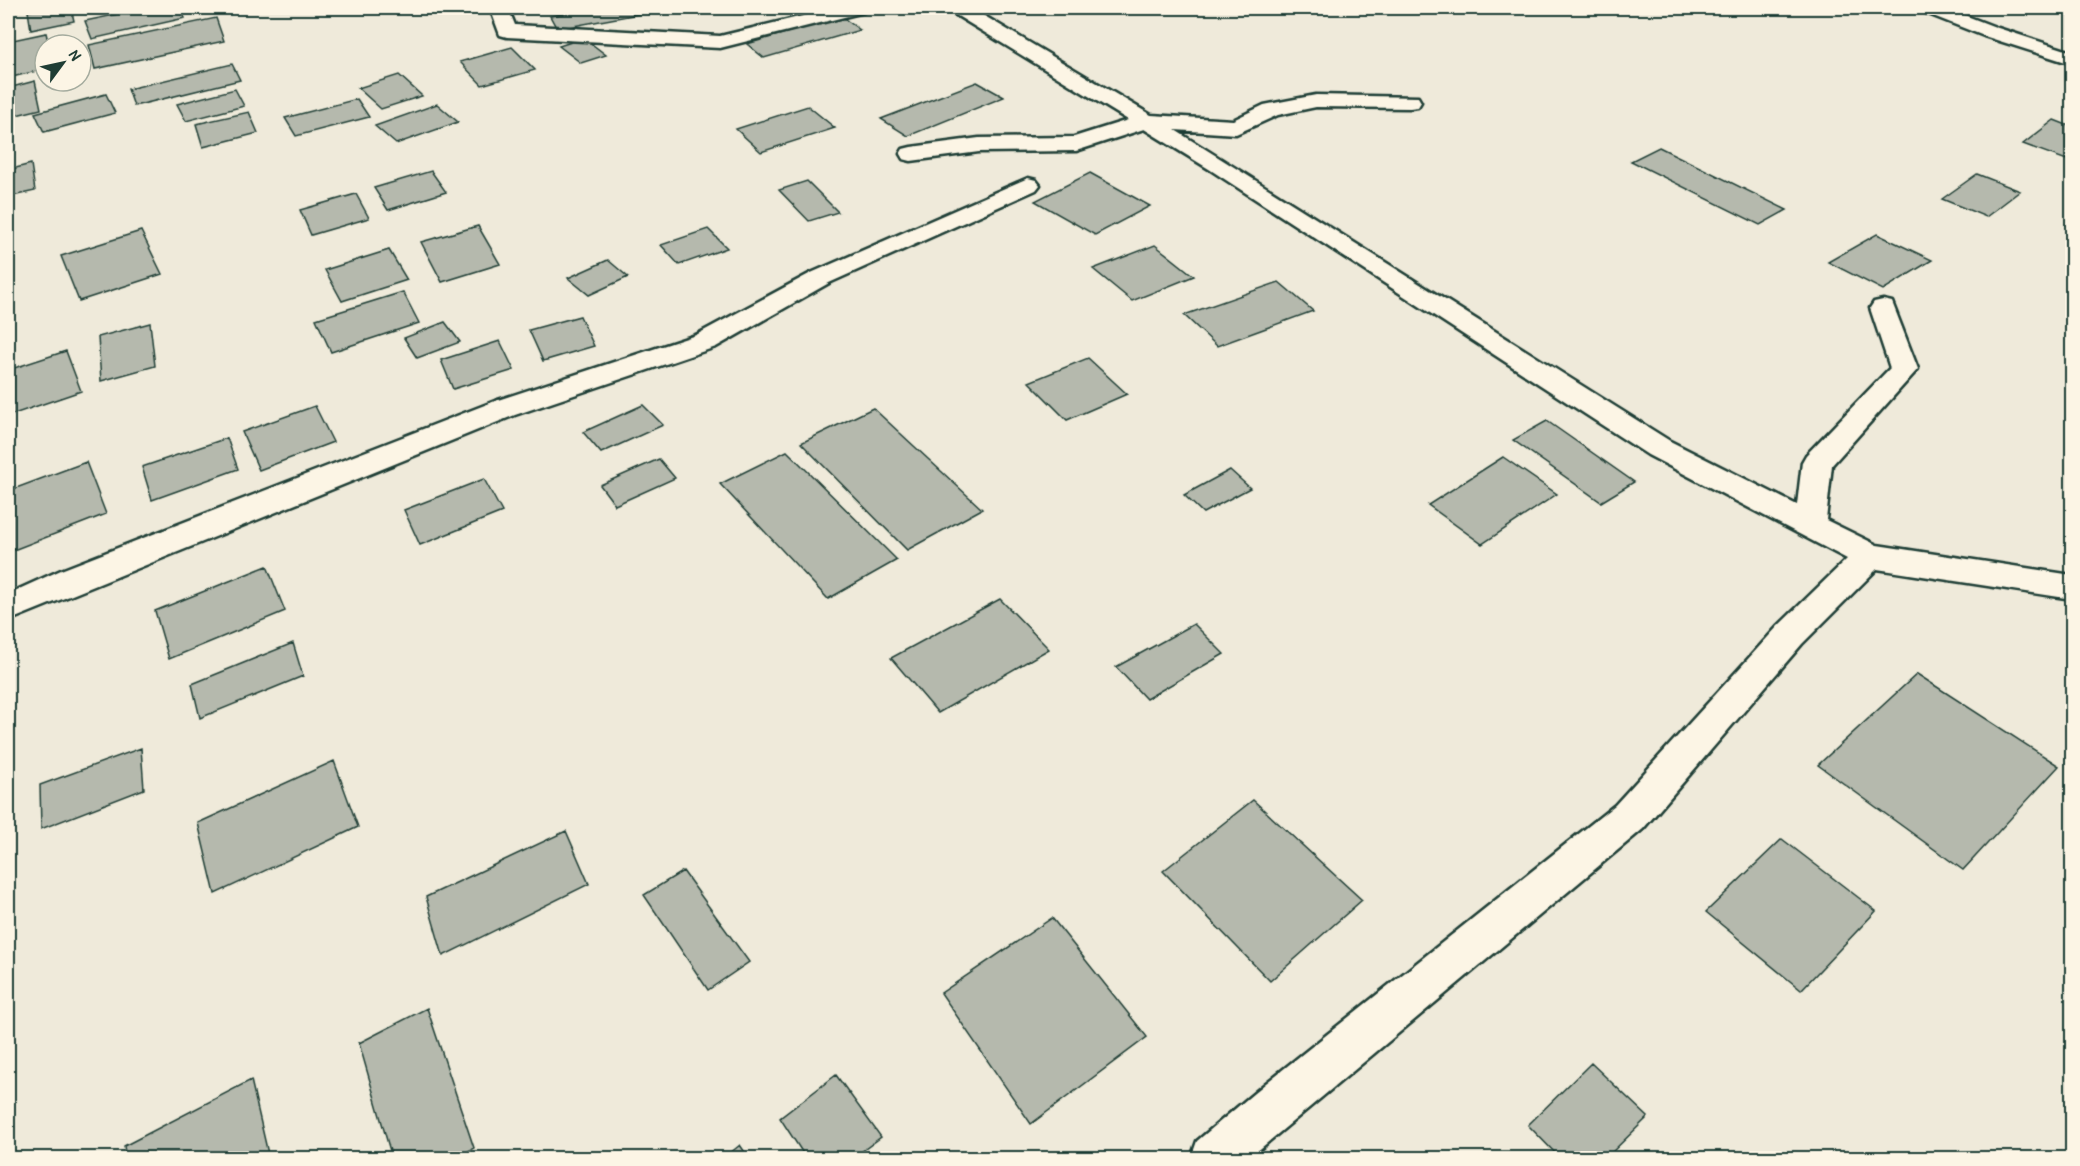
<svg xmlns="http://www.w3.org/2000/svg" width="2080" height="1166" viewBox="0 0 2080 1166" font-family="'Patrick Hand',sans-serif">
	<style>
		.building { fill: #b5b9ad; stroke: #1f3d34; stroke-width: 1.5 }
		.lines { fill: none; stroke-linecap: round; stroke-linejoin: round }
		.minor-casing { stroke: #1f3d34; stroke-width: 5 }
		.minor { fill: #fcf5e5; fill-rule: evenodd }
	</style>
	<rect width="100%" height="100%" fill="#efeada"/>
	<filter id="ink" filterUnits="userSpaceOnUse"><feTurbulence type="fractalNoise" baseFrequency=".0167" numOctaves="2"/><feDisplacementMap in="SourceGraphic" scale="12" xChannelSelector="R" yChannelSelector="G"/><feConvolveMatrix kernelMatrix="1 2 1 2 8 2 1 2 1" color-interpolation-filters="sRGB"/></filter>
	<g filter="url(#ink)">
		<path class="building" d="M47,8H71L74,21L31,30L28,11Z
			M148,8H180L185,18L92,39L85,21Z
			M594,8H658L660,10L557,29L550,16Z
			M842,17L860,30L764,58L747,44Z
			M216,18L224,41L95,69L89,45Z
			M46,33L49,45H45V69L8,78V41Z
			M584,38L606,55L581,63L559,46Z
			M512,47L535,70L482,85L460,62Z
			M232,64L240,80L134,106L128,89Z
			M399,75L422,96L381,109L358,88Z
			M35,81L41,109L8,117V88Z
			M977,82L1004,97L908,136L881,119Z
			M235,89L244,106L186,121L177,104Z
			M106,94L115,113L44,132L35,113Z
			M357,99L369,117L296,136L285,118Z
			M437,104L458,122L396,144L375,126Z
			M808,106L835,128L761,152L736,129Z
			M249,112L258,133L203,147L196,124Z
			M2054,120L2072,127V162L2023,144Z
			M1659,147L1787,210L1760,225L1631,161Z
			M31,164L35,191L8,197V170Z
			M431,171L446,192L388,210L374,188Z
			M1090,173L1150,206L1095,235L1035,201Z
			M1977,174L2020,191L1986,217L1942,199Z
			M807,181L838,212L809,221L779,190Z
			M356,194L369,218L311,235L300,210Z
			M478,226L500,264L442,282L421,242Z
			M708,229L727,248L679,265L661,245Z
			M141,231L162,274L79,301L61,256Z
			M1877,234L1932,260L1883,290L1828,262Z
			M1155,245L1194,276L1132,301L1093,269Z
			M389,250L407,280L342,301L325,270Z
			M608,260L628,277L589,295L568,278Z
			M1279,282L1313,311L1217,346L1184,315Z
			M403,292L419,323L331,352L316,319Z
			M580,316L594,346L543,361L529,330Z
			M445,322L460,342L417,358L404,338Z
			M150,323L155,366L101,381L98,337Z
			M500,341L514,370L453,389L441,360Z
			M66,351L81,391L8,416V370Z
			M1088,358L1127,394L1067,420L1029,382Z
			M643,405L663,425L601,453L583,432Z
			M315,406L333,442L259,470L242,432Z
			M873,408L982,509L907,550L801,443Z
			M1547,421L1634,482L1601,502L1513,440Z
			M227,438L238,469L152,500L142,467Z
			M787,451L897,560L828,599L720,484Z
			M1503,457L1557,494L1482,544L1428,505Z
			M659,459L675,478L615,505L600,485Z
			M86,462L106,514L11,551L8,540V491Z
			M1230,470L1250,488L1203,513L1184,495Z
			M484,479L502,512L420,545L404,510Z
			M267,566L285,611L169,659L155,611Z
			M1000,599L1049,649L938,713L891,658Z
			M1194,624L1224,654L1146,699L1116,667Z
			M293,643L303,676L200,718L192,684Z
			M1917,674L2059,766L1963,870L1818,765Z
			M141,748L144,789L41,829L40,785Z
			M334,761L358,827L215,894L198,823Z
			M1253,800L1362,900L1270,981L1163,871Z
			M566,831L589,884L443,956L426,897Z
			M1782,839L1876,911L1801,990L1706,912Z
			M683,871L749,962L708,990L644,895Z
			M1052,918L1147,1037L1031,1124L941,993Z
			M427,1008L474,1148L456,1158H392L359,1043Z
			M1591,1063L1648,1117L1606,1158H1560L1528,1125Z
			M836,1075L881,1137L853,1158H806L780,1118Z
			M251,1080L269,1158H126L124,1146Z
			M740,1145L749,1158H724Z"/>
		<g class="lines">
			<defs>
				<path id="minor" d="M490,8H508L515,25L720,36L836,8H867L864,12L720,48L507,37L500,35Z
					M949,8H971L1151,115L1233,120L1264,105L1316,95L1418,97L1421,102L1418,107L1410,108L1316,107L1278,115L1236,134L1175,130L1670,441L1797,505L1802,462L1806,455L1890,368L1870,308L1874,302L1883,300L1892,302L1918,369L1832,465L1826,520L1877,545L2072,575V599L1877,569L1802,644L1643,829L1249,1158H1191L1197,1141L1266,1083L1615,805L1778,626L1847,559L1648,455L1209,169L1144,129L1076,151L979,152L911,161L903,159L900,154L903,149L911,147L979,138L1074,137L1128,120L951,12Z
					M1920,8H1946L1998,28L2072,52V64L1984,36L1923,12Z
					M1028,178L1036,180L1040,185L1036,190L829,283L716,347L515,415L8,621V594L61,570L495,401L696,335L811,273Z"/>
			</defs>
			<use href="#minor" class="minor-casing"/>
			<use href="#minor" class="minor"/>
		</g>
	</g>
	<rect width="2080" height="1166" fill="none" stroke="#fcf5e5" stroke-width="30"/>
	<rect x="15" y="15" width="2050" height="1136" fill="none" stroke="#1f3d34" stroke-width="2" filter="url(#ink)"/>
	<g transform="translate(63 63) rotate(57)"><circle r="28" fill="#fcf5e5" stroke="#a4ab9e" stroke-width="1.5"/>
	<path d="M0-4.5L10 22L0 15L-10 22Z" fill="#1f3d34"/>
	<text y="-9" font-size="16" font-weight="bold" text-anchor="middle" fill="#1f3d34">N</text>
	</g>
</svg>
